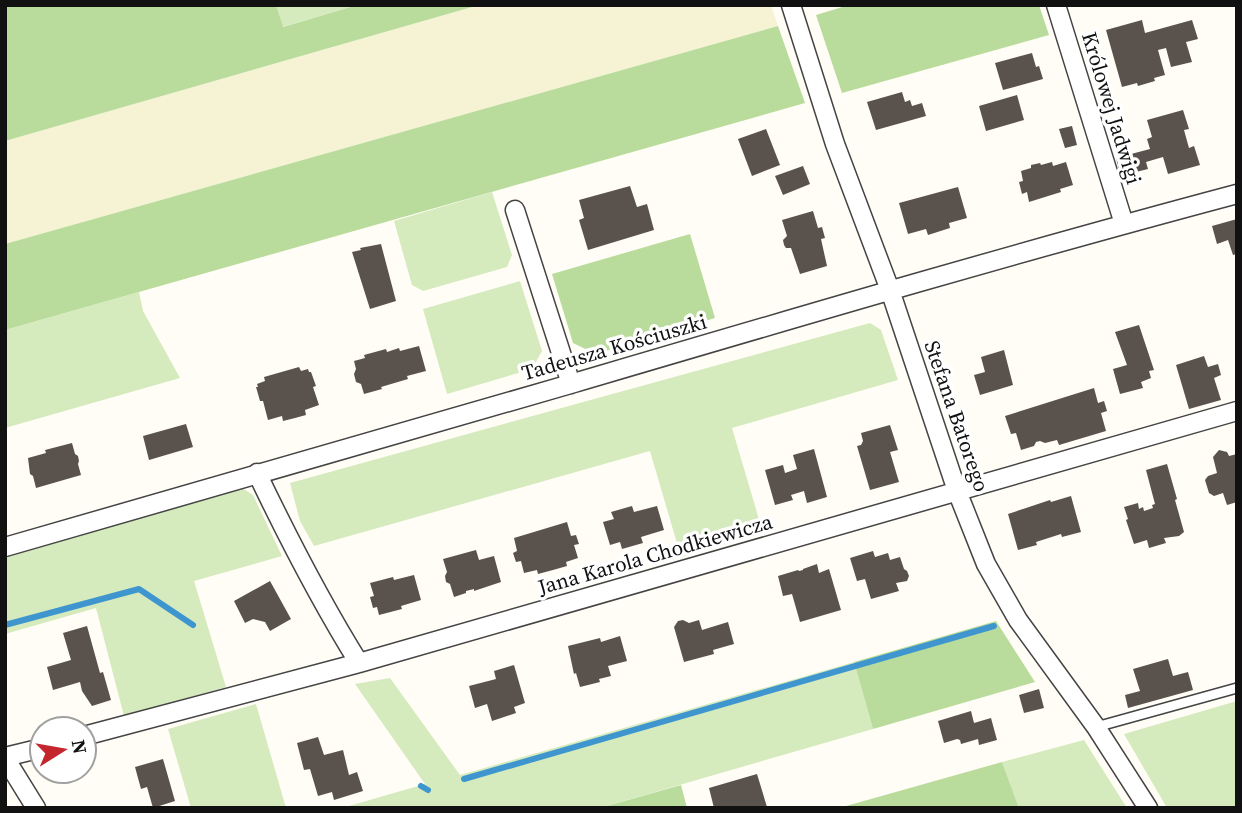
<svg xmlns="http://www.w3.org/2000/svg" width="1242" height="813" viewBox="0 0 1242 813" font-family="'Source Serif 4',serif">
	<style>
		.farmland { fill: #f6f3d4 }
		.green { fill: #d5ebbd }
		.forest { fill: #b9dc9c }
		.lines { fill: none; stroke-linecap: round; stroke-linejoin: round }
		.stream { stroke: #3f96cf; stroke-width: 6 }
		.building { fill: #5a524d }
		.service-casing { stroke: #444; stroke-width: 12 }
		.minor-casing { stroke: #444; stroke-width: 21 }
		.service { stroke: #fff; stroke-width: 9 }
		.minor { stroke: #fff; stroke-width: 18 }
		.labels { text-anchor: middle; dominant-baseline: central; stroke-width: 7; stroke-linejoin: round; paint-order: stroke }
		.street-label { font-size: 21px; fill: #111; stroke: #fff }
	</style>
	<rect width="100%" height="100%" fill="#fffdf5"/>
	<path class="farmland" d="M479,5H771L778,26L5,244V141Z"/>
	<path class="green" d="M276,5H357L282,27Z
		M492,192L512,255L507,267L423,291L412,285L394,221Z
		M520,281L542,351L532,369L447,394L423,309Z
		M139,292L143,311L180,378L5,428V330Z
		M870,323L881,330L898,380L732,428L763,533L681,557L650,451L314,546L300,521L290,483Z
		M242,488L253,495L282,556L194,581L226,687L124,716L96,608L5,634V557Z
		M854,662L873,729L600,808H342L425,784L355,684L390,678L460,775Z
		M1237,701V808H1167L1124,734Z
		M256,704L286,808H191L168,729Z
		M1084,740L1127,808H1019L1002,762Z"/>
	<path class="forest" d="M5,5H276L283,27L357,5H479L5,141Z
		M849,5H1039L1049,35L842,93L816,15Z
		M778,26L805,103L5,330V244Z
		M690,234L715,318L596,354L573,343L552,274Z
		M996,621L1035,682L873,729L854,662Z
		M1002,762L1019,808H839Z
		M681,785L687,808H600Z"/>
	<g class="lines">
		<path class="stream" d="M5,625L139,589L193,625
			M464,779L994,626
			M421,786L428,790"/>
	</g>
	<path class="building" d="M1142,20L1145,33L1192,20L1198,39L1186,42L1192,62L1171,67L1166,48L1158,50L1165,75L1154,78L1155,81L1138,86L1137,83L1122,87L1106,30Z
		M1032,53L1036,67L1039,66L1043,79L1003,90L995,63Z
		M902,92L905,102L910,100L912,106L922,103L926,116L876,130L867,102Z
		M1017,95L1024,120L986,131L979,106Z
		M1183,110L1189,129L1184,130L1189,148L1194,146L1200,165L1168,174L1163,157L1146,162L1148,169L1136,172L1135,170L1120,174L1116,158L1150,149L1147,139L1152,137L1147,120Z
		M1072,126L1077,145L1065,148L1059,129Z
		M766,129L780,165L752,176L738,139Z
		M1052,162L1053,166L1066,162L1073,185L1060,189L1061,192L1029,202L1027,192L1022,194L1019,182L1023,181L1021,171L1031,168V165L1040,163L1041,165Z
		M803,166L810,184L783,195L775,176Z
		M630,186L637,207L647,204L654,230L588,250L579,220L584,218L579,200Z
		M958,187L967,218L949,223L950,228L928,235L926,229L908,234L899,203Z
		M813,211L818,228L822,227L825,238L821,239L827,266L800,274L791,248H786L784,245L783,240L787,236L782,220Z
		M1237,219V254L1233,255L1228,240L1217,244L1212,226Z
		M381,244L396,301L370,309L352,252L361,250L360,248Z
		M1139,325L1154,370L1149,371L1151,378L1141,382L1143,388L1120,394L1113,369L1127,365L1115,332Z
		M419,346L426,371L407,376L408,379L381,387L382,389L364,394L361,384L356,382L354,374L356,369L354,361L365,358L364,355L386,349L387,352L399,348L400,351Z
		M1004,350L1013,385L980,395L974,375L985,372L981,357Z
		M1204,356L1208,367L1218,364L1221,375L1214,378L1221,400L1189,409L1176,365Z
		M299,367L301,371L308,369L309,372H311L316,386L313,387L319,405L305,410L306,415L295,418L283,421L282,416L268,420L263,401H260L256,387H258L257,384L265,381L264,377Z
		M1094,388L1098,403L1104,401L1107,411L1101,413L1106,431L1059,445L1057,440L1045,443L1040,441L1036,442L1034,446L1021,450L1016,433L1011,434L1005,416Z
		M186,424L193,447L149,460L143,436Z
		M890,425L898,450L890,452L899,482L870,490L857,446L861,445L863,441L861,433Z
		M72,443L75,454L78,456L79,461L78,464L81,475L36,488L33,476L30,474L28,458L46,453L45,450Z
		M814,449L827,497L807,503L804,491L791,495L793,500L775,505L765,470L783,465L785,473L797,469L793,455Z
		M1219,450L1227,452L1229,456L1237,454V502L1227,505L1223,493L1214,496L1209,493L1205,480L1208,476L1217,473L1213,457Z
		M1167,464L1177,499L1175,500L1184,532L1179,536L1164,538L1166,543L1149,548L1147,540L1134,544L1126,520L1128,519L1124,507L1138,503L1139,509L1143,507L1144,511L1153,508L1152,505L1155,504L1146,470Z
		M1071,496L1081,532L1062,537L1061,534L1036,542L1037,545L1018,550L1008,514L1050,500L1051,502Z
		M632,506L634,512L657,506L664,530L641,537L643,543L622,549L620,542L610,545L603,522L614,519L611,512Z
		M567,522L571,536L576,535L579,544L574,545L578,558L566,562L567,566L553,570L538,574L537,570L524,573L521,561L516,562L513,553L517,551L514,538Z
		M476,550L479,560L494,556L501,582L474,591V589L466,591V593L454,597L450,584L446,582L445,576L447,572L443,559Z
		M873,551L875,557L888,553L890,560L900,557L904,569L907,571L909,576L907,581L896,583L899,591L871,599L865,579L857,581L850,558Z
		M817,564L819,573L829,569L841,610L800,622L792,594L783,596L778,576L798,570L799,571L803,570V569Z
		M414,575L421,600L401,606L402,609L379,615L377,607L373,608L370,597L374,596L370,583L393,577L394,580Z
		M270,581L291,619L270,631L265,622L253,619L245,623L234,601Z
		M683,620L689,623L699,620L702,630L728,622L734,644L713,650L714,654L684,662L674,627L678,621Z
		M87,626L100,673L103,672L111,700L92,706L82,691L80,682L53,690L47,667L71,660L63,633Z
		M620,636L627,661L608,666L611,676L599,679L600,682L580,687L576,673L574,674L568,646L600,638L601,642Z
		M1168,659L1173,676L1188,672L1193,690L1128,708L1125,695L1140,691L1133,669Z
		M514,665L525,703L514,707L516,713L492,721L487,704L475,708L469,686L496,679L494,671Z
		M1039,689L1044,708L1024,713L1019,695Z
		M971,711L974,723L991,718L997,740L979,745L978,739L961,744L960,740L957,739L944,743L938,721Z
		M318,737L324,755L343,750L349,775L357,772L363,791L334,800L332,792L318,796L310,769L304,770L297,743Z
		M163,759L175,801L153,808L147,787L141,789L135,767Z
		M757,774L767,807L714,808L709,788Z"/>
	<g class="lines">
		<defs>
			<path id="service" d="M1096,727L1237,688"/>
			<path id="minor" d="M791,5L835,144L890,290L957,491L986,564L1018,620L1096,727L1148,808
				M1056,5L1124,224
				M515,210L571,384
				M257,473C288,538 321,602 359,663
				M5,547C195,492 385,439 574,383C795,318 1015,253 1237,194
				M84,736L359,663L1237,411
				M5,757L42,748
				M5,758L36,808"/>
		</defs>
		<use href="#service" class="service-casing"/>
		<use href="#minor" class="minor-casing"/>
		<use href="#service" class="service"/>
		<use href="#minor" class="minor"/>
	</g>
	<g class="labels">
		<g class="street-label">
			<text transform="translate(1112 108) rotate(73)">Królowej Jadwigi</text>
			<text transform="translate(614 347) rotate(-16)">Tadeusza Kościuszki</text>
			<text transform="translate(957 416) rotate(71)">Stefana Batorego</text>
			<text transform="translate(655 554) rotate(-16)">Jana Karola Chodkiewicza</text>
		</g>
	</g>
	<rect width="1242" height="813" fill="none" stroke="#111111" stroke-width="14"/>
	<g transform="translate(63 750) rotate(79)"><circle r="33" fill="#ffffff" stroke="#a0a0a0" stroke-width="2"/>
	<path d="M0-5L12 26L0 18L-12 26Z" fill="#c4262e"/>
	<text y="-10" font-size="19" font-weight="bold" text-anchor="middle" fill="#111111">N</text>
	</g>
</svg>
